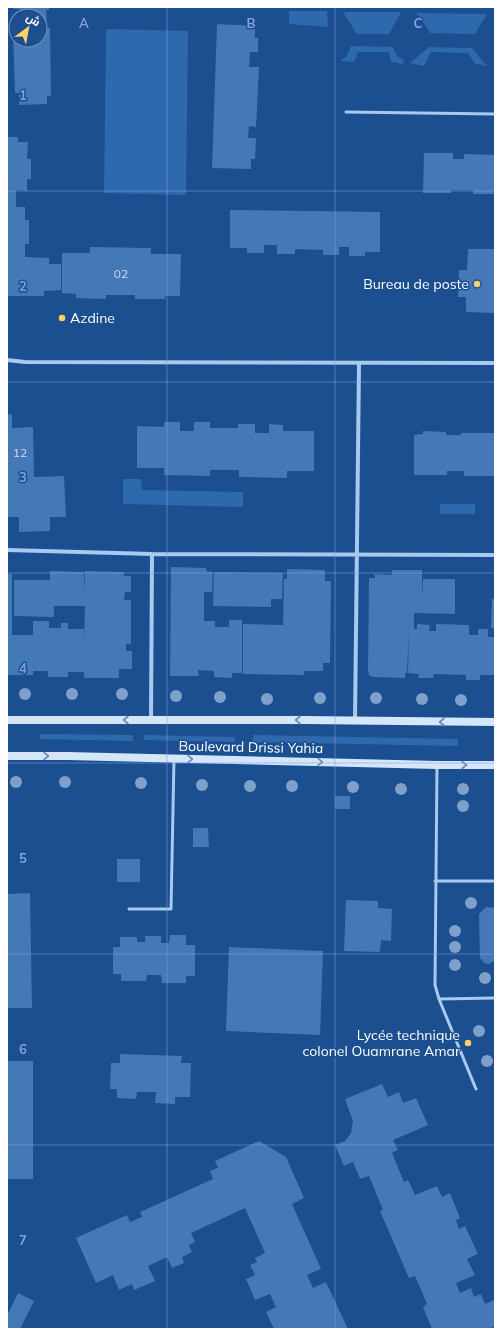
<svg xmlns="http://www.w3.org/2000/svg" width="502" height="1336" viewBox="0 0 502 1336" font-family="Mulish,Cairo,sans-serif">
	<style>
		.green { fill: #2e69ad }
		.building { fill: #4478b7 }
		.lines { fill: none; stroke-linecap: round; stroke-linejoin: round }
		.lane { stroke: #a9c9ee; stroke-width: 3 }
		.street { stroke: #a9c9ee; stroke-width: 4 }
		.secondary { stroke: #d6e6fa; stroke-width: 8 }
		.tree { fill: #7ea0ca }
		.oneway { stroke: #668bba }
		.grid { fill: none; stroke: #839eea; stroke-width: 1; stroke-opacity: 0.55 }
		.poi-dot { fill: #ffd166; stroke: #1b4f8f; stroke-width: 1.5 }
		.labels { text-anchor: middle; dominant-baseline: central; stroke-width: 3; stroke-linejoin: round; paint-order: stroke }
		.number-label { font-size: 12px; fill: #d0dded }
		.poi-label { font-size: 14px; fill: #fff; stroke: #1b4f8f; text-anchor: end }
		.street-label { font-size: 14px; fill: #fff; stroke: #1b4f8f }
		.grid-label { font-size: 13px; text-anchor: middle; font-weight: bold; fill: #839eea; stroke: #1b4f8f; stroke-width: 3; stroke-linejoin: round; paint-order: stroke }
	</style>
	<rect width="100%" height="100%" fill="#1b4f8f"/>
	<path class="green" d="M289,11H327L328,27L289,24Z
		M343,12H401L389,34H357Z
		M416,13L487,14L475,34L430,33C426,25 421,20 416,13Z
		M106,29L188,31L186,195L104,193Z
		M351,46L393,47L397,56L404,60L403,64L391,62L389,52H358L354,62L340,61L347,56Z
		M429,47L472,48L487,66L475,64L468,53L431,52L424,66L410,63Z
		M123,479H141L142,490L243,492V507L123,504Z
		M440,504H475V514H440Z
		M40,734L133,735V741L40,739Z
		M143,735L235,737V742L144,740Z
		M253,735L458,739V746L253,742Z"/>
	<path class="building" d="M13,7H49V10H46L47,28H50L51,96H47V104L19,105V93H15L13,33H16V40H40V16H20V9H13Z
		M217,24L255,26V38H258V52H250L249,67H259L256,127L249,126L248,138H256L255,159H251V169L212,168Z
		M7,137H18V142H28L27,159H31V179H27V191L16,190V207H25V220H29V244H25V257L49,258V264H61V290L44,291V296H7Z
		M424,153H453V159H464V154L495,155V194H473V190H451V193H423Z
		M230,210L380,212V252H365V256H349V247H339V255H323V250L295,249V254H277V245H264V253H247V248H230Z
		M90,247L151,248V254H181L180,296H165V299H135V295H106V299L76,298V294L62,293V253H90Z
		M468,249H495V313L466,312V297H458L459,270H467Z
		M12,414V428L33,427L34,477L64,476L66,517H50V531L19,532V517H7V415Z
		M164,422H180V431H194V422H210V428H238V424H255V433H269V424L283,425V431H314V471H287V478L239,477V470H210V476L164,475V468H137V426L164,427Z
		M423,431L446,432V435H461V433H495V476H464V471H447V475H414V435L423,434Z
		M171,567L206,568V571L213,572L212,592H204V621H215V627H229V620H242V673H232V678L214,677V671L198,670L199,676H170Z
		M287,569L325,570V581H331L330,663H323V671H304V675L243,674V624L283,625L284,579H287Z
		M392,570H422V598L423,579H455V614L414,613V629H417V624L430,625L429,631H436V624L469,625V635H478V629H488V637H494V675H480V680H466V675L434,674L433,678H418L419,674L408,673L409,629L407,673H405V678L373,677L369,675L368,670L369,578H375L374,574L392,575Z
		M50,571L84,572V593L85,571L124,572V576H131V592H125L124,600H131V644H126V651H132V669H119V678H84V672H68V677H48V671H33V675H7V574H12V635H33V621H49V628H61V623H68V629H84V648L85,606H54V617L14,616V580H50Z
		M214,572L283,573L282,599H271V607L213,606Z
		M492,599H495V629L491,628Z
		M335,796H350V809H335Z
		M193,828H208L209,847H193Z
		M117,859H140V882H117Z
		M30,893L32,1008H7V894Z
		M346,900L378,901V908L392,909L391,941L381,940L380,952L344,951Z
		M486,907L495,908V959L493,962L488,964L484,963L481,959H480L479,914Z
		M170,935H186V945H195V976H186V983H162L161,975H147L146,981H121V974H113V947H120V937H137V942H145V936H161V943H169Z
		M229,947L323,951L320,1035L226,1031Z
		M120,1054L182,1056L181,1063H191L190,1097H175V1104L155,1103L156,1092H137L136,1099L117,1098V1089H110L111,1063H120Z
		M7,1061H33V1179H7Z
		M382,1084L388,1097L399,1092L403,1103L416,1098L428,1125L393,1140L398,1150L392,1153L404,1182L408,1180L415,1195L437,1186L442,1197L450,1193L460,1218L456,1220L459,1229L465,1226L478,1254L467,1259L475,1275L456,1283L460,1293L471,1288L474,1297L481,1294L485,1304L494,1300L495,1326L489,1329H432L423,1307L427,1304L415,1276L409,1278L380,1211L383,1210L369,1176L360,1179L353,1162L344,1166L335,1145L345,1141L351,1133L353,1121L345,1099Z
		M259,1141L286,1157L304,1198L292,1204L321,1269L307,1275L313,1288L326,1282L348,1329H274L266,1312L276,1307L270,1294L255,1300L246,1279L255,1275L250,1265L257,1262L255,1258L265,1253L245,1208L191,1233L195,1242L189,1245L192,1252L182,1257L184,1263L172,1268L167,1257L148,1266L155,1281L134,1290L132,1284L119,1290L113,1275L96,1283L76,1238L127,1215L130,1222L142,1217L140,1212L213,1179L210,1171L218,1168L215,1161Z
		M18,1293L34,1301L20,1329H7V1316Z"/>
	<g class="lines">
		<path class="lane" d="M346,112L495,114
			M437,766L435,985L439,999L476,1089
			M435,881H495
			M129,909H171L174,759
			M439,999L495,998"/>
		<path class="street" d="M7,360L25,362L495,363
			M7,550L152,554L495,555
			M151,720L152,554
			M355,721L359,364"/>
		<path class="secondary" d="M7,720H305L495,722
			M7,756H67L437,765H495"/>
	</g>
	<g class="tree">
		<circle cx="25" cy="694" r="6"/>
		<circle cx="72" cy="694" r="6"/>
		<circle cx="122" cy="694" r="6"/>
		<circle cx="176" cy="696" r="6"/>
		<circle cx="220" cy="697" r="6"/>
		<circle cx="320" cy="698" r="6"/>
		<circle cx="376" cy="698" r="6"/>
		<circle cx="267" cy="699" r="6"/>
		<circle cx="422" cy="699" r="6"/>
		<circle cx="461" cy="700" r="6"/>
		<circle cx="16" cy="782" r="6"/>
		<circle cx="65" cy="782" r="6"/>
		<circle cx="141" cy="783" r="6"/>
		<circle cx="202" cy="785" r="6"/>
		<circle cx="250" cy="786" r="6"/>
		<circle cx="292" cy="786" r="6"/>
		<circle cx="353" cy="787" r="6"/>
		<circle cx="401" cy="789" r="6"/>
		<circle cx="463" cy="789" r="6"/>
		<circle cx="463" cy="806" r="6"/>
		<circle cx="471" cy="903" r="6"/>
		<circle cx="455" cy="931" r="6"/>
		<circle cx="455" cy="947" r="6"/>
		<circle cx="455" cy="965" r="6"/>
		<circle cx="485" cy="978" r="6"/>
		<circle cx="479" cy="1031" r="6"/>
		<circle cx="487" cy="1061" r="6"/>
	</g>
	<defs><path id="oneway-chevron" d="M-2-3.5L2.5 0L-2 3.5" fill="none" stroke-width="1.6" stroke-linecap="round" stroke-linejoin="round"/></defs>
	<g class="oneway">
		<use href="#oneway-chevron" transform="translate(126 720) rotate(-180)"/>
		<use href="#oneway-chevron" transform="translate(298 720) rotate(180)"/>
		<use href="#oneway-chevron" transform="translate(442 722) rotate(-180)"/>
		<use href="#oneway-chevron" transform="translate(46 756)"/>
		<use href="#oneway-chevron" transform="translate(190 759) rotate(1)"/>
		<use href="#oneway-chevron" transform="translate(320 762) rotate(1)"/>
		<use href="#oneway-chevron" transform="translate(464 765)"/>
	</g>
	<path class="grid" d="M167,7V1329M335,7V1329M7,191H495M7,382H495M7,573H495M7,763H495M7,954H495M7,1145H495"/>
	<g class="poi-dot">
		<circle cx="477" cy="284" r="4"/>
		<circle cx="62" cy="318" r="4"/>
		<circle cx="468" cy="1043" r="4"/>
	</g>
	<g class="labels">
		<g class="number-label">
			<text x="121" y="273">02</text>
			<text x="20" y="452">12</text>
		</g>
		<g class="poi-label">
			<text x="469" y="284">Bureau de poste</text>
			<text x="70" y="318" text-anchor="start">Azdine</text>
			<text x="460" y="1035">Lycée technique<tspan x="460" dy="16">colonel Ouamrane Amar</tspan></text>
		</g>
		<g class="street-label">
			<text transform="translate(251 747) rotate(1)">Boulevard Drissi Yahia</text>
		</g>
	</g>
	<g class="grid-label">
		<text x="84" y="28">A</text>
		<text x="251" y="28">B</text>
		<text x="418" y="28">C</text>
		<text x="23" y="100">1</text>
		<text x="23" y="291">2</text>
		<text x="23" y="482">3</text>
		<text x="23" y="673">4</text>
		<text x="23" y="863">5</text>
		<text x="23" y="1054">6</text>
		<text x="23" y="1245">7</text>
	</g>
	<rect width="502" height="1336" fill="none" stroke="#ffffff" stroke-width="16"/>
	<g transform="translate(28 28) rotate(32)"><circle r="19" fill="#1b4f8f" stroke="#7695bc"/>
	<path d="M0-3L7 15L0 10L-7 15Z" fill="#ffd166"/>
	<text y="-6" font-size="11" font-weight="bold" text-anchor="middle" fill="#ffffff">ش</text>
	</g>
</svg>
